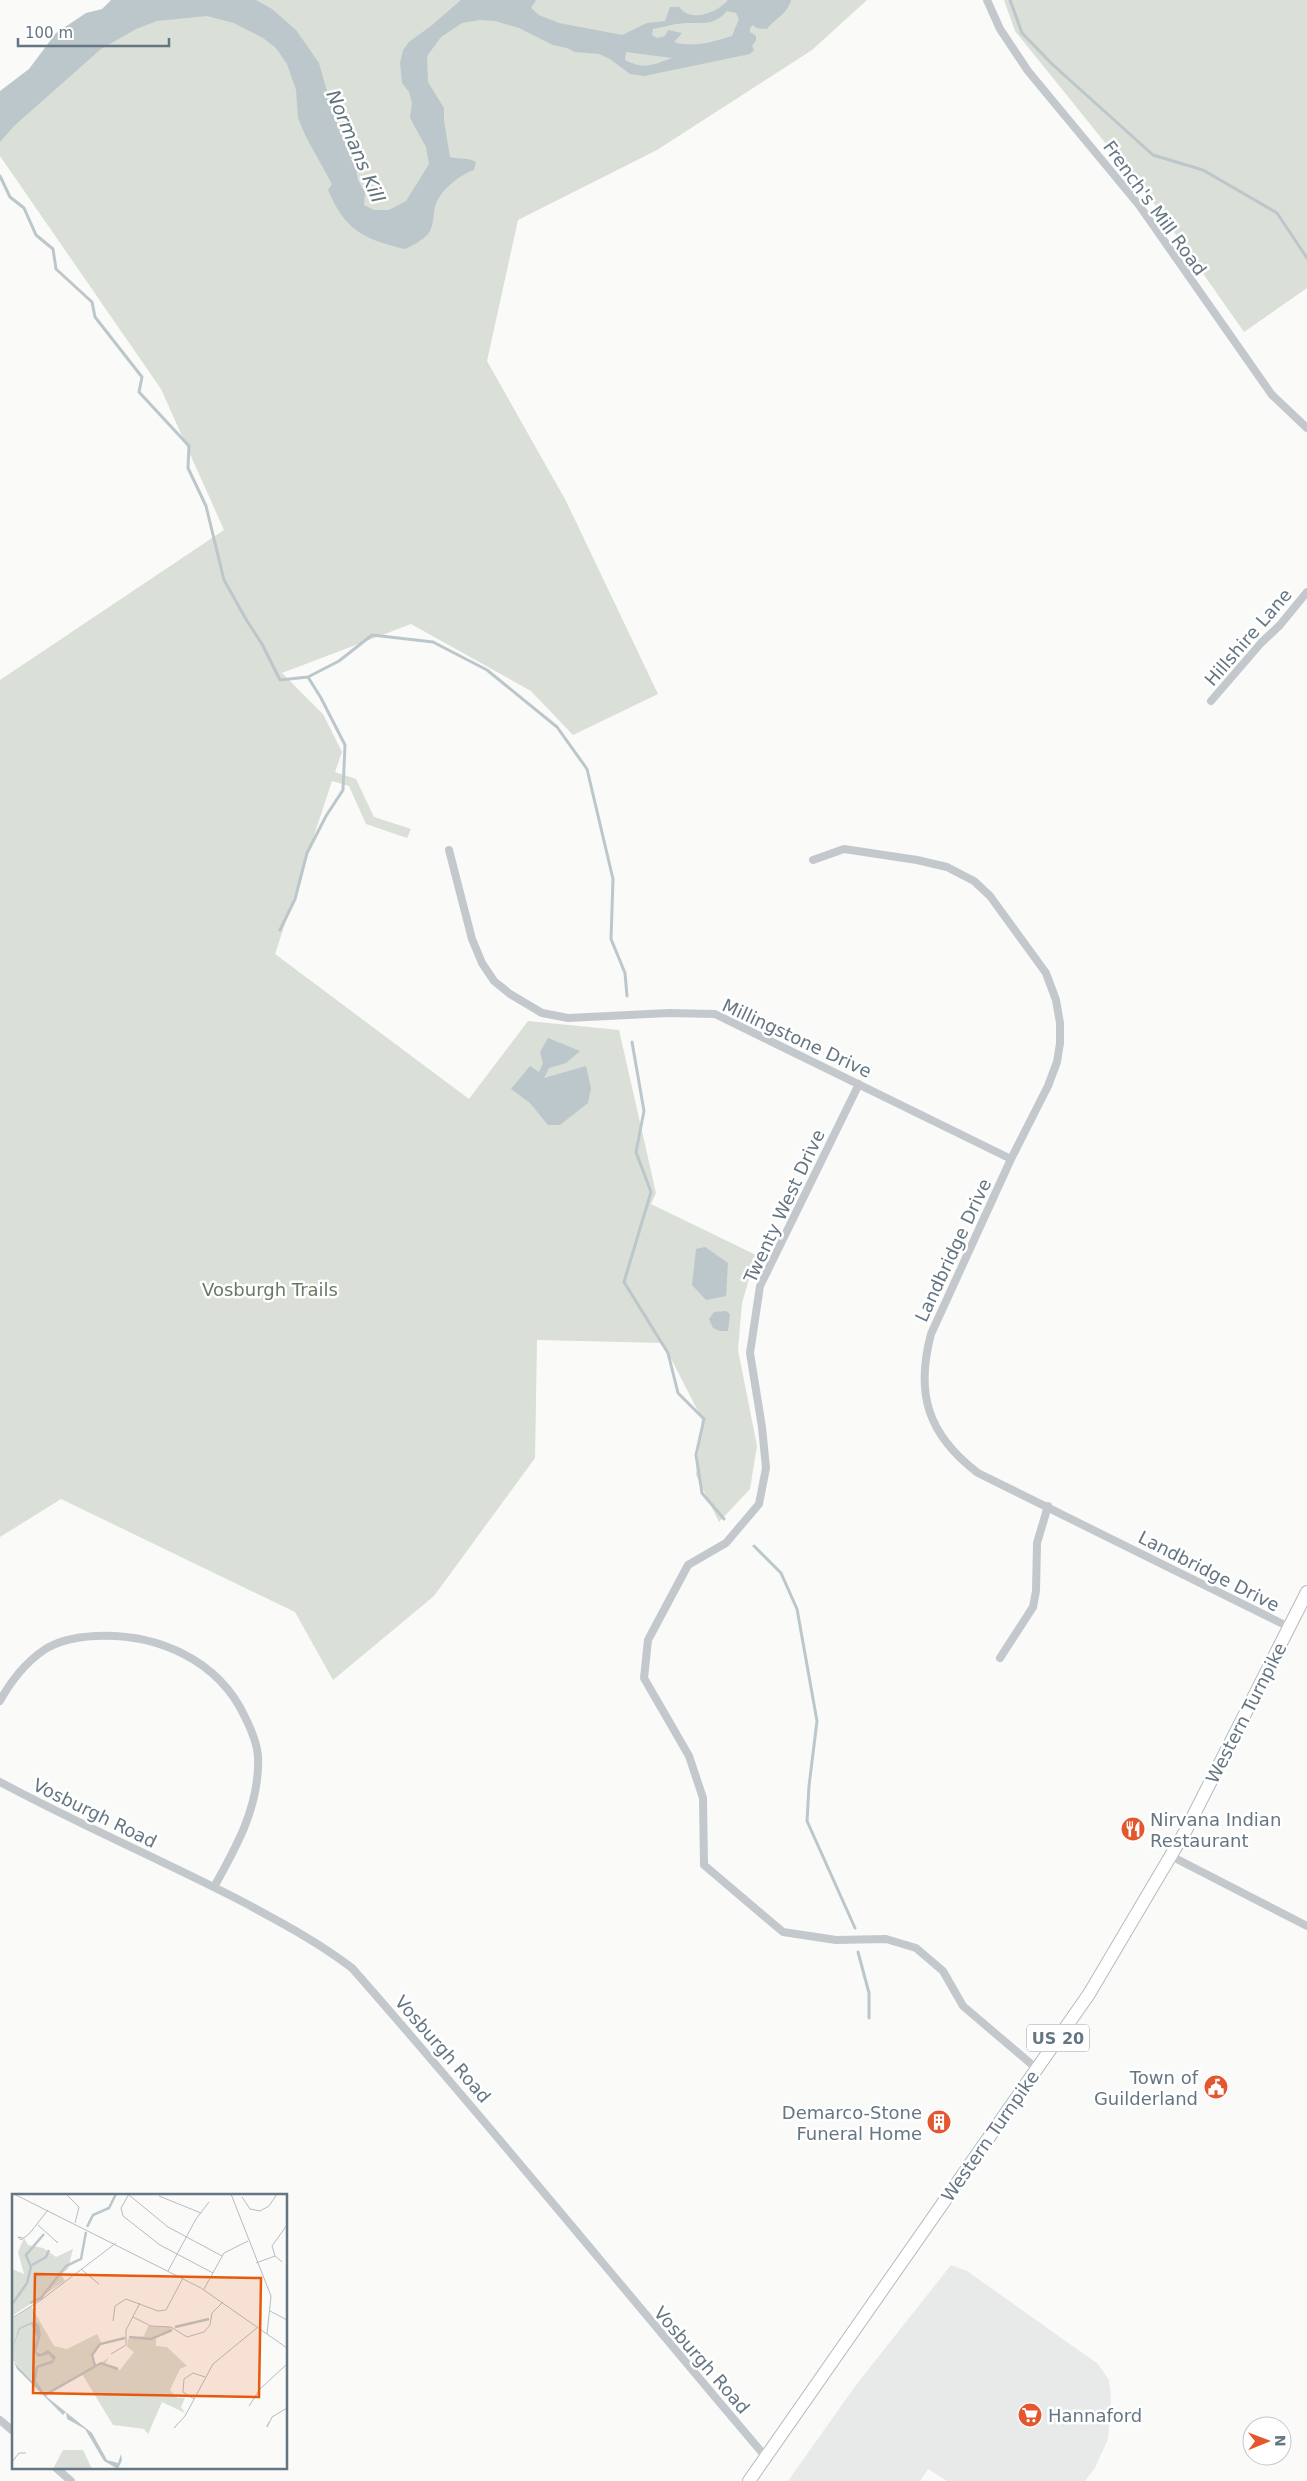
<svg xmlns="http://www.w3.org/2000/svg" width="1307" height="2481" viewBox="0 0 1307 2481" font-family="'DejaVu Sans',sans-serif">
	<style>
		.built { fill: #e8e9e9 }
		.green { fill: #dadfd7 }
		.water { fill: #bbc7cb; fill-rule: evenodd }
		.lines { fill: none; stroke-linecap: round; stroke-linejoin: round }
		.stream { stroke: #bbc7cb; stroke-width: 3 }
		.primary-casing { stroke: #b5babe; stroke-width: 14 }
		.minor { stroke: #c3c8cc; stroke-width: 8 }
		.primary { stroke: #fff; stroke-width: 12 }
		.labels { text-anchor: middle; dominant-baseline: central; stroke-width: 5; stroke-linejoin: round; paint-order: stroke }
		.shield { fill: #fff; stroke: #939fa8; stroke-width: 1 }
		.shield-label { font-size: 16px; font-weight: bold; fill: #657683 }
		.street-label { font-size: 18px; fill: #657683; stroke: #fff }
		.park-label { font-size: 18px; fill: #687a64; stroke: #fff }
		.poi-label { font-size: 18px; fill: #657683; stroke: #fff; text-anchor: start }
		.water-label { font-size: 19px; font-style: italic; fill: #60757c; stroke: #fff }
		.inset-river { fill: none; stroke: #bbc7cb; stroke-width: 2.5 }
		.inset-road { fill: none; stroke: #b5bdc2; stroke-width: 1 }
		.view { fill: #e8590c; fill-opacity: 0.15; stroke: #e8590c; stroke-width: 2.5 }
		.inset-edge { fill: none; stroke: #657683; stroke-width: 2.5 }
	</style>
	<rect width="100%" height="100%" fill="#fafaf8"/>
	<path class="built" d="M951,2265L967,2271L1098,2364L1109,2380L1111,2397L1108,2439L1095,2468L1085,2481H947L928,2469L920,2481H788L856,2385Z"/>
	<path class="green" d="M140,0H867L812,50L657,150L518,220L487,361L566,501L658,694L573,735L531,691L411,624L282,673L323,714L342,752L335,772L356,779L374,817L411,829L407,838L366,824L349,786L332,781L275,954L469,1099L528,1021L619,1030L656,1193L651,1204L756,1255L742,1303L738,1350L757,1446L750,1489L719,1522L696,1475L702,1419L663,1343L537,1340L535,1458L434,1596L333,1680L295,1612L61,1499L0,1537V680L224,530L161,389L0,156V110Z
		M1004,0H1307V288L1244,332L1153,202L1015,31Z"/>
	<path class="water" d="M111,0H256L272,9L296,30L319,63L334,116L354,158L358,180L365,193L364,205L374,210H389L406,201L429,164L426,147L410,118L412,103L409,92L402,83L400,63L403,50L409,42L431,26L461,0H536L531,8L539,15L559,23L622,35L647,23L665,21L670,7H679C691,23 717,13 728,0H791C787,15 775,18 767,29L757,28L753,25L750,28V32L756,36V40L752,46L754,50L750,54L644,76L630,74L610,59L599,54L575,52L567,48L553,45L519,28L495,21L480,20L462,23L441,37L427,56L428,82L444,108V121L450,157C460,160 468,157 476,162L474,170C459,175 439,191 435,207C433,216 434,226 428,234C423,240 412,246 405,249C363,239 345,230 328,190L332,184L306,137L298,118L296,90L287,64L276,48L263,38L234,23L207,16L157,21L136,29L101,49L14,126L0,142V91L29,69L56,33L86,13L102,9ZM727,11L736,13L739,19L732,36C713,42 693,48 674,42L682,33L668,30L665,36L657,38L652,35L653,29C664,27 676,23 688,23C704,23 715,25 727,11ZM626,52L672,58C652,65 645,70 625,60Z
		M548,1038L580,1051L566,1063L549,1068L544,1078L586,1066L591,1088L588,1103L560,1125H548L530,1103L511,1089L530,1066L539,1072L543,1063L540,1052Z
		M705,1247L728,1263L726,1296L706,1300L692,1285L696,1249Z
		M726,1311L730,1314L728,1331H720L713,1328L709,1319L714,1312Z"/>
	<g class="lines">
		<path class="stream" d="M1010,0L1022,33L1052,64L1153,155L1203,170L1277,213L1307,258
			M0,176L10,197L24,208L36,235L53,249L56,269L92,302L95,317L142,377L139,392L189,446L188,468L206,506L224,580L247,621L262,644L280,680L308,677L321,698L345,745L343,790L326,816L307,853L295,899L280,930
			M308,677L339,661L372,635L433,642L487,670L557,727L587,769L613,879L611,939L625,973L627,996
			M632,1042L644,1111L636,1152L651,1192L624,1282L668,1353L678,1393L704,1419L696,1455L702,1493L724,1519
			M754,1546L781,1573L797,1609L817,1721L809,1786L807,1821L855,1928
			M858,1952L869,1993V2018"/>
		<defs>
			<path id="primary" d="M749,2481L1089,1994L1186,1830L1307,1592"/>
		</defs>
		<use href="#primary" class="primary-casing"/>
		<path class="minor" d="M987,0L1000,29L1028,71L1139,205L1272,395L1307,428
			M1211,701L1261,643L1280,625L1307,592
			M449,850L472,939L482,963L494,981L510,994L542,1013L568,1018L669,1013L715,1014L1011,1159
			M813,860L844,849L917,860L947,867L974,881L990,896L1046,973L1056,1000L1060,1023V1043L1057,1062L1048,1086L1011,1159L931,1334C915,1394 928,1435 978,1473L1289,1627
			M859,1084L760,1286L750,1353L762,1427L766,1468L759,1504L726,1543L688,1565L648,1640L644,1678L689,1756L703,1798L704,1865L783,1932L836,1940L886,1939L916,1948L943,1971L963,2006L1037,2069
			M1000,1658L1033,1607L1036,1591L1037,1543L1048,1506
			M0,1701C10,1682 26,1662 44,1650C59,1640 77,1637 95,1636C156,1633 218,1659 245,1717C251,1729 257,1743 258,1756C260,1805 237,1846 214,1887
			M0,1782C80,1825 164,1861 245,1903C282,1923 318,1942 352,1968C493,2128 627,2294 765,2456
			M1171,1856L1307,1926
			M0,2420L14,2432
			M55,2467L71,2481"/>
		<use href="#primary" class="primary"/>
	</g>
	<defs>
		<symbol id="restaurant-disc" viewBox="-11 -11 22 22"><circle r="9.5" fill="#e4572e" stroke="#fff"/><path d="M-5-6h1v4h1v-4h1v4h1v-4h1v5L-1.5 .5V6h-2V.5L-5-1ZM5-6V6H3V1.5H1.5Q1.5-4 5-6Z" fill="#fff"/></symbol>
		<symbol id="civic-disc" viewBox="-11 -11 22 22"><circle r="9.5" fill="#e4572e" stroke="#fff"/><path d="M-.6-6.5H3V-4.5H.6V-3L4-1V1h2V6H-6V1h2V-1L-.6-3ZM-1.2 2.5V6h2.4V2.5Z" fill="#fff"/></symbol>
		<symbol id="building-disc" viewBox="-11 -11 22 22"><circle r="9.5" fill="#e4572e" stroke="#fff"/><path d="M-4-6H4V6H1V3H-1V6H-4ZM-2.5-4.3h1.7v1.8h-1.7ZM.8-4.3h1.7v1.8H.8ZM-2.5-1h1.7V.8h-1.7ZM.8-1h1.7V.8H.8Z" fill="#fff"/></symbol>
		<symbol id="supermarket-disc" viewBox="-11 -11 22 22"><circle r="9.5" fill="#e4572e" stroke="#fff"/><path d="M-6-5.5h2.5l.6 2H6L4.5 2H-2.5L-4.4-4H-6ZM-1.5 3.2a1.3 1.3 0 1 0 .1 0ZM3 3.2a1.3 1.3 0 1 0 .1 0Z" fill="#fff"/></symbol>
	</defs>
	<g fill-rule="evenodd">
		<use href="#restaurant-disc" x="1119" y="1815" width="28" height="28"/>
		<use href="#civic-disc" x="1202" y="2073" width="28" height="28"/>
		<use href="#building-disc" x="925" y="2108" width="28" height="28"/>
		<use href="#supermarket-disc" x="1016" y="2401" width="28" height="28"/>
	</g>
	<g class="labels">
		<rect class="shield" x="1027" y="2024.5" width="62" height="27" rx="4"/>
		<g class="shield-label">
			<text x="1058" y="2038">US 20</text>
		</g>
		<g class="street-label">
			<text transform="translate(1155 208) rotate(54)">French's Mill Road</text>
			<text transform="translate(1248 637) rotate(-49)">Hillshire Lane</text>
			<text transform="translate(797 1038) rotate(25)">Millingstone Drive</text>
			<text transform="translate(784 1206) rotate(-65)">Twenty West Drive</text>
			<text transform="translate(953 1250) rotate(-65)">Landbridge Drive</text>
			<text transform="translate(1209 1571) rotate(27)">Landbridge Drive</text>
			<text transform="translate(1246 1713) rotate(-63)">Western Turnpike</text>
			<text transform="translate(95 1813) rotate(26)">Vosburgh Road</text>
			<text transform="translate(443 2049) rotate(49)">Vosburgh Road</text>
			<text transform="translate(990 2136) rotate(-55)">Western Turnpike</text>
			<text transform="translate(702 2360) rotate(49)">Vosburgh Road</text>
		</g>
		<g class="park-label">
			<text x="270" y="1289">Vosburgh Trails</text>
		</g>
		<g class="poi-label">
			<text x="1150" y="1819">Nirvana Indian<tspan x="1150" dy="21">Restaurant</tspan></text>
			<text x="1198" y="2077" text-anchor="end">Town of<tspan x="1198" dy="21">Guilderland</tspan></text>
			<text x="922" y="2112" text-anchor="end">Demarco-Stone<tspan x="922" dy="21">Funeral Home</tspan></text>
			<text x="1048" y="2415">Hannaford</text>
		</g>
		<g class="water-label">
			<text transform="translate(356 146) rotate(67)">Normans Kill</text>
		</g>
	</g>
	<g transform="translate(12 2194)">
		<rect width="275" height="275" fill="#fafaf8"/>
		<path d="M12,44L16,51L31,54L44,63L61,55L56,75L49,80L53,87L0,122V75L12,80L6,58ZM19,112L42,152L55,155L85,140L89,148L79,163L83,174L97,163L93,170L108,176L122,158L115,153L116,145L132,142L136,132L158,133L161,136L144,141V152L155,153L175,172L168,175L158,196L165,204H173L169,213L173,219L150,208L136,240L132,235L101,231L70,180L33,201L0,165V125ZM51,256H71L80,275H41Z" fill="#dadfd7"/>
		<path d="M22,127L27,131L29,141L24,158L29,160L36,156L44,163L41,169L26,174L24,187L35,203L80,239L95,266L106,269L109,260L110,266L106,275L92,267L73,235L55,225L54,218L51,221L5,175L2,168L20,187L24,172L41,166L37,160L26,163L22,157L25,143L19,130L8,135L0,156L7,134Z" fill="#bbc7cb"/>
		<path class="inset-river" d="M75,33L81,21L97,14L104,0M20,71L34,63L37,56M1,109L15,89L19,73L14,61L32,40M18,109L29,104L54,72L69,65L74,38M163,133L197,125M117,143L139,145L160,136M83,172L80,161L88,150L113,144M33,201L89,169L106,175"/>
		<path class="inset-road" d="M2,0L189,94L275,154M54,0L67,13L63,29M117,0L109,14L111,22L148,51L201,79M219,0L259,102L255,140M117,1L156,33L210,62M147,2L189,19M230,3L238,15L248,17L257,12L265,0M26,31L46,49L43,46M11,44L6,43L9,46L17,40L36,16M270,68L263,62L260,52L275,31M244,69L263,62M69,75L87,90M156,77L184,25L197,8M192,95L212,59L236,47M258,117L275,126M121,123L139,132L159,133L175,143L192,138L198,131L200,119L211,108M0,124L29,106L104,49M101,127L103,112L114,105L146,117L154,116L171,84M99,160L114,151V136L128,109M182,205L171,198L172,185L181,179L193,183M237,212L248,195L275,170M257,228L255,233L260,223L275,214M165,231L162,234L173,222L201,170L246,133M0,268L7,259H14"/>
		<path class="view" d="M23,80L249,84L247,203L21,199Z"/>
		<rect width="275" height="275" class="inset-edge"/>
	</g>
	<g transform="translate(1267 2441) rotate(89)"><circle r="24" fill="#ffffff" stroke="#c1c8cd"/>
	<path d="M0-4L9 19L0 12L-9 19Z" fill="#e4572e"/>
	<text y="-8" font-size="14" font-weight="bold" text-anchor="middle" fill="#657683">N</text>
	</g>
	<path d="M18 38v8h151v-8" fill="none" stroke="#657683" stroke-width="2.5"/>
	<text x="25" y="38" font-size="15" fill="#657683" stroke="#ffffff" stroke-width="4" paint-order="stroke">100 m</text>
</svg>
